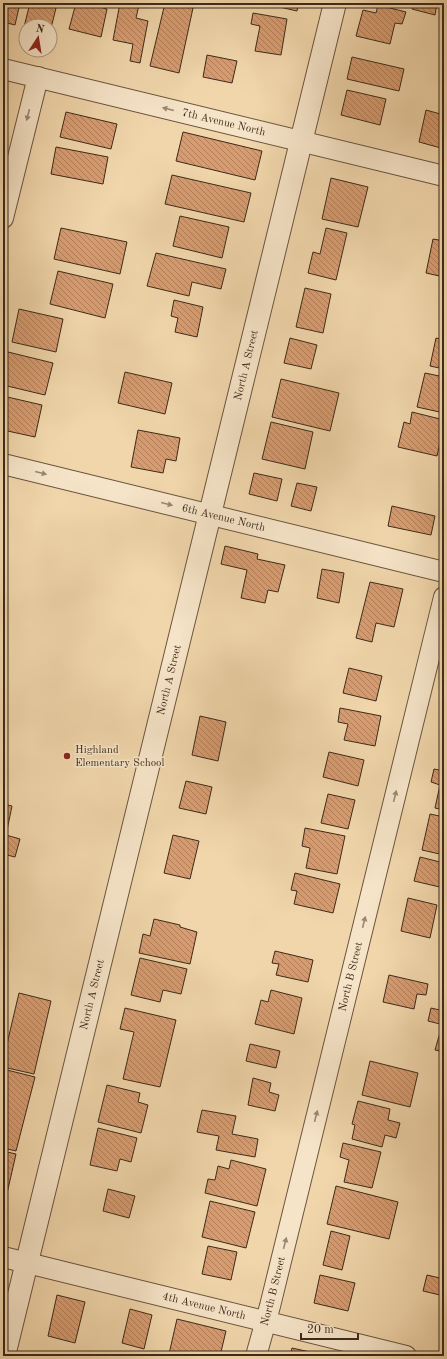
<svg xmlns="http://www.w3.org/2000/svg" width="447" height="1359" viewBox="0 0 447 1359" font-family="'Old Standard TT',serif">
	<style>
		.building { fill: url(#building-back-hatch); stroke: #3d2a1a }
		.lines { fill: none; stroke-linecap: round; stroke-linejoin: round }
		.minor-casing { stroke: #6a553e; stroke-width: 22 }
		.tertiary-casing { stroke: #6a553e; stroke-width: 24 }
		.minor { stroke: #f6e4c8; stroke-width: 20 }
		.tertiary { stroke: #f6e4c8; stroke-width: 22 }
		.oneway { fill: #9a8771 }
		.poi-dot { fill: #8f2418; stroke: #f6e4c8; stroke-width: 1.5 }
		.labels { text-anchor: middle; dominant-baseline: central; stroke-width: 3; stroke-linejoin: round; paint-order: stroke }
		.street-label { font-size: 11px; fill: #3d2a1a; stroke: #f6e4c8 }
		.poi-label { font-size: 11px; fill: #3d2a1a; stroke: #f6e4c8; text-anchor: start }
	</style>
	<defs>
		<pattern id="building-back-hatch" width="6" height="6" patternUnits="userSpaceOnUse"><rect width="6" height="6" fill="#d89c70"/><path d="M-1 5l2 2M0 0l6 6M5-1l2 2" fill="none" stroke="#b07f5b"/></pattern>
	</defs>
	<rect width="100%" height="100%" fill="#f1d6ab"/>
	<filter id="stains"><feTurbulence type="fractalNoise" baseFrequency=".005" numOctaves="4"/><feColorMatrix values="0 0 0 0 .2 0 0 0 0 .09 0 0 0 0 .02 0 0 0 .5 -.17"/></filter>
	<radialGradient id="worn" r=".72"><stop offset=".6" stop-color="#630" stop-opacity="0"/><stop offset="1" stop-color="#630" stop-opacity=".3"/></radialGradient>
	<path class="building" d="M3,3H20L15,25L3,22Z
		M30,3H36L56,8L50,32V26H26V32L23,31Z
		M76,3H84L107,9L101,37L69,29Z
		M120,3L139,5L136,18L148,21L140,63L130,61L133,44L113,40Z
		M165,3H171L193,8L179,73L150,66Z
		M262,3H299L297,11Z
		M413,3H437L435,15L412,9Z
		M378,5L406,12L402,24L395,23L390,44L356,36L363,10L376,13Z
		M253,13L287,19L281,55L255,51L260,26L251,24Z
		M207,55L237,61L232,83L203,77Z
		M352,57L404,69L399,91L347,79Z
		M347,90L386,99L380,125L341,115Z
		M426,110L444,115V133L441,148L419,142Z
		M66,112L117,124L111,149L60,137Z
		M183,132L262,151L255,180L176,161Z
		M56,147L108,157L103,184L51,174Z
		M172,175L251,193L244,222L165,204Z
		M331,178L368,187L358,227L322,219Z
		M180,216L229,227L222,258L173,246Z
		M61,228L127,242L120,274L54,259Z
		M326,228L347,233L336,280L308,273L313,252L320,254Z
		M433,239L444,241V277L426,273Z
		M156,253L226,269L221,289L192,282L189,296L147,286Z
		M58,271L113,284L105,318L50,304Z
		M305,288L331,294L323,333L296,327Z
		M174,300L203,307L197,337L175,332L178,318L171,316Z
		M19,309L63,319L56,352L12,342Z
		M290,338L317,345L311,369L284,363Z
		M436,338L444,340V369L430,366Z
		M8,352L53,363L45,395L3,385V375Z
		M125,372L172,383L165,414L118,403Z
		M425,373L444,377V413L417,407Z
		M281,379L339,393L330,431L272,417Z
		M3,396L42,405L35,437L3,430Z
		M412,412L444,420V425L437,456L398,447L404,422L410,424Z
		M271,422L313,432L305,469L262,459Z
		M138,430L180,438L176,461L166,459L163,473L131,467Z
		M254,473L282,479L277,501L249,494Z
		M297,483L317,487L311,511L291,506Z
		M392,506L435,516L431,535L388,526Z
		M225,546L258,554L257,559L285,565L278,592L268,590L265,603L241,598L247,570L221,564Z
		M322,569L344,573L339,603L317,598Z
		M370,582L403,589L394,627L376,623L372,642L356,638Z
		M349,668L382,676L376,701L343,693Z
		M340,708L381,716L375,746L344,740L348,724L338,722Z
		M200,716L226,722L218,761L192,755Z
		M444,730V742L441,741Z
		M329,752L364,760L358,786L323,777Z
		M3,767H7L3,783Z
		M434,769L444,771V810L435,808L440,785L431,782Z
		M186,781L212,787L206,814L179,808Z
		M328,794L355,800L348,829L321,823Z
		M3,804L12,806L6,835L20,839L15,857L3,854Z
		M430,814L444,817V855L422,850Z
		M305,828L345,836L337,874L306,868L310,848L302,846Z
		M173,835L199,841L190,879L164,873Z
		M420,857L444,863V888L414,881Z
		M295,873L340,884L333,913L294,904L297,891L291,890Z
		M408,898L437,905L430,938L401,931Z
		M154,919L180,925V927L197,932L190,964L139,953L143,934L150,936Z
		M275,951L313,960L308,982L276,975L279,964L272,963Z
		M140,958L187,969L181,994L163,990L160,1002L131,995Z
		M389,975L428,984L426,995L417,994L414,1009L383,1002Z
		M271,990L302,998L294,1034L255,1024L261,1000L268,1002Z
		M19,993L51,1001L34,1074L3,1067V1061Z
		M125,1008L176,1020L160,1087L123,1079L134,1032L120,1029Z
		M431,1008L444,1011V1025L428,1021Z
		M441,1029L444,1030V1052L435,1050Z
		M250,1044L280,1051L276,1068L246,1061Z
		M370,1061L418,1073L410,1107L362,1095Z
		M3,1069L35,1077L16,1151L3,1148Z
		M253,1078L271,1083L269,1092L279,1095L275,1111L248,1105Z
		M107,1085L140,1093L138,1102L148,1105L141,1133L98,1122Z
		M358,1101L390,1109L388,1120L400,1123L396,1138L385,1135L382,1147L352,1139L355,1125L352,1124Z
		M202,1110L236,1116L232,1134L258,1139L255,1157L216,1150L219,1136L197,1132Z
		M98,1128L137,1138L131,1162L120,1159L117,1171L90,1165Z
		M343,1143L381,1152L372,1188L344,1182L349,1160L340,1157Z
		M3,1151L16,1154L3,1211Z
		M231,1160L266,1169L257,1206L205,1193L208,1179L215,1180L218,1166L229,1169Z
		M336,1186L398,1202L389,1239L327,1224Z
		M108,1189L135,1196L129,1218L103,1211Z
		M210,1201L255,1212L246,1248L202,1237Z
		M331,1231L350,1236L342,1270L323,1265Z
		M208,1246L237,1252L231,1280L202,1274Z
		M320,1275L355,1283L348,1311L314,1303Z
		M427,1275L444,1279V1296L423,1291Z
		M57,1295L85,1302L75,1343L48,1336Z
		M130,1309L152,1315L144,1349L122,1343Z
		M177,1319L226,1331L220,1356H177L169,1354Z
		M292,1348L328,1356H290Z"/>
	<g class="lines">
		<defs>
			<g id="minor">
				<path id="s1" d="M3,69L444,176"/>
				<path d="M3,218L38,77"/>
				<path id="s2" d="M3,464L444,572"/>
				<path id="s3" d="M3,1257L406,1356"/>
				<path id="s4" d="M256,1356L270,1306L444,597"/>
			</g>
			<g id="tertiary">
				<path id="s5" d="M4,1356L335,3"/>
			</g>
		</defs>
		<use href="#minor" class="minor-casing"/>
		<use href="#tertiary" class="tertiary-casing"/>
		<use href="#minor" class="minor"/>
		<use href="#tertiary" class="tertiary"/>
	</g>
	<defs><path id="oneway-solid" d="M-6-.8H1V-3.2L6.5 0L1 3.2V.8H-6Z"/></defs>
	<g class="oneway">
		<use href="#oneway-solid" transform="translate(168 109) rotate(-166)"/>
		<use href="#oneway-solid" transform="translate(28 115) rotate(104)"/>
		<use href="#oneway-solid" transform="translate(41 473) rotate(14)"/>
		<use href="#oneway-solid" transform="translate(167 504) rotate(14)"/>
		<use href="#oneway-solid" transform="translate(395 796) rotate(-76)"/>
		<use href="#oneway-solid" transform="translate(364 922) rotate(-76)"/>
		<use href="#oneway-solid" transform="translate(316 1116) rotate(-76)"/>
		<use href="#oneway-solid" transform="translate(285 1243) rotate(-76)"/>
	</g>
	<circle class="poi-dot" cx="67" cy="756" r="4"/>
	<g class="labels">
		<g class="street-label">
			<text stroke="none"><textPath href="#s1" startOffset="227">7th Avenue North</textPath></text>
			<text stroke="none"><textPath href="#s5" startOffset="1020">North A Street</textPath></text>
			<text stroke="none"><textPath href="#s2" startOffset="227">6th Avenue North</textPath></text>
			<text stroke="none"><textPath href="#s5" startOffset="696">North A Street</textPath></text>
			<text stroke="none"><textPath href="#s4" startOffset="391">North B Street</textPath></text>
			<text stroke="none"><textPath href="#s5" startOffset="372">North A Street</textPath></text>
			<text stroke="none"><textPath href="#s4" startOffset="67">North B Street</textPath></text>
			<text stroke="none"><textPath href="#s3" startOffset="207">4th Avenue North</textPath></text>
		</g>
		<g class="poi-label">
			<text x="75" y="750">Highland<tspan x="75" dy="13">Elementary School</tspan></text>
		</g>
	</g>
	<rect width="447" height="1359" fill="none" stroke="#f1d6ab" stroke-width="16"/>
	<rect x="4" y="4" width="439" height="1351" fill="none" stroke="#3d2a1a" stroke-width="2"/>
	<rect x="8" y="8" width="431" height="1343" fill="none" stroke="#3d2a1a"/>
	<g transform="translate(38 38) rotate(12)"><circle r="19" fill="#f6e4c8" stroke="#ac9a82"/>
	<path d="M0-3L7 15L0 10L-7 15Z" fill="#8f2418"/>
	<text y="-6" font-size="11" font-weight="bold" text-anchor="middle" fill="#3d2a1a">N</text>
	</g>
	<path d="M301 1333v6h57v-6" fill="none" stroke="#3d2a1a" stroke-width="2"/>
	<text x="307" y="1333" font-size="12" fill="#3d2a1a" stroke="#f6e4c8" stroke-width="3" paint-order="stroke">20 m</text>
	<rect width="100%" height="100%" filter="url(#stains)"/>
	<rect width="100%" height="100%" fill="url(#worn)"/>
</svg>
